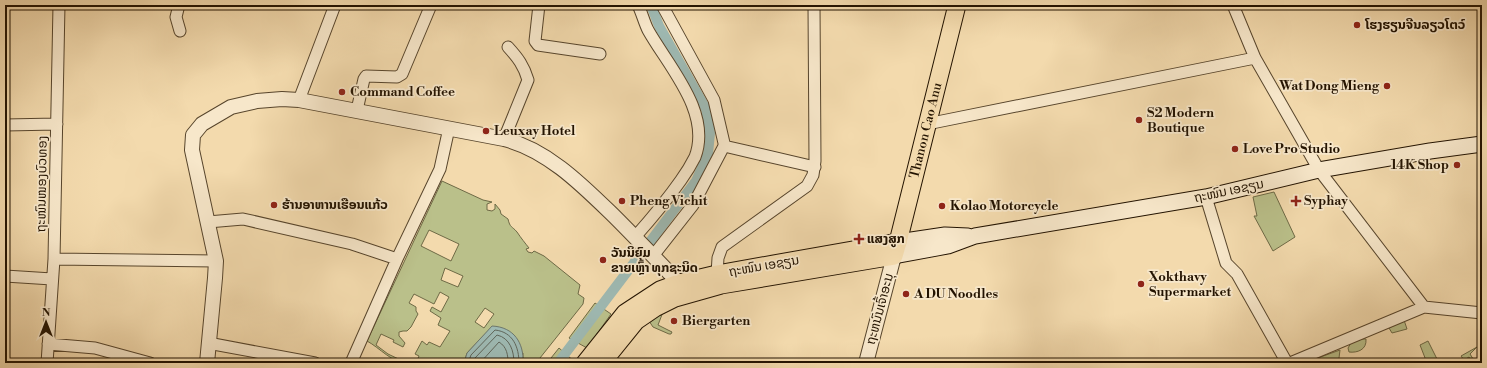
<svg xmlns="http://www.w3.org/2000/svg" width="1487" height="368" viewBox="0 0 1487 368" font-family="'Libre Bodoni','Noto Sans Lao',serif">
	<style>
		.green { fill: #bac08a; stroke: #6e6a46; fill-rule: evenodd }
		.water { fill: #9eb9b2; stroke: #6d776b }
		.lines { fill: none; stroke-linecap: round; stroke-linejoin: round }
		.shore { stroke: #60665a; stroke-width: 1 }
		.canal { stroke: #9eb9b2; stroke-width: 10 }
		.minor-casing { stroke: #57452c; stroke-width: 13 }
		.tertiary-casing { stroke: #57452c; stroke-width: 16 }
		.secondary-casing { stroke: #231301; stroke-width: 17 }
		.primary-casing { stroke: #231301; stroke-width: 19 }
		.minor { stroke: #f7e7ca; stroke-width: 11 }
		.tertiary { stroke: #f7e7ca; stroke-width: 14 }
		.secondary { stroke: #f7e7ca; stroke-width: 15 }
		.primary { stroke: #f3daad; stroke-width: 17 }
		.poi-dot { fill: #8f2418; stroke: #f7e7ca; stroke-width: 1.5 }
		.labels { text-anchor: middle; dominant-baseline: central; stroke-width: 3.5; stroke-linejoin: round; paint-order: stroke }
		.poi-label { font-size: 13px; font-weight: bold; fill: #231301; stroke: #f7e7ca; text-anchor: start }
		.street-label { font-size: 13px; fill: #231301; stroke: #f7e7ca }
	</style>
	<rect width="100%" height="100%" fill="#f3daad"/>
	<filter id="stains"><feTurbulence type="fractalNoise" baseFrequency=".005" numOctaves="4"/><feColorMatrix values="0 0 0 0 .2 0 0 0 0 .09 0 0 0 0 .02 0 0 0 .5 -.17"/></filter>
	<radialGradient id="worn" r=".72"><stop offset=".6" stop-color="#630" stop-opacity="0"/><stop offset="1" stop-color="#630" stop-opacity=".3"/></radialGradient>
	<path class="green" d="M442,181L483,200L492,202L487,204V210L492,211L495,209V204L500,210L501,214L508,219C510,228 512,226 517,232C521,238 525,243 529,248L526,249L528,252L532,253L534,251L544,256L580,285L578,294L584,298L583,304L536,363H523V353L489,330L467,353L464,363H416L419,356L415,354L422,341L427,345L429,342L440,347L450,331L438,325L441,318L430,311L432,307L441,312L449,297L440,292L434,304L414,294L409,303L416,307V311L418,314L411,327L407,331H403L399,332V336L405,343L403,347L393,342L394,340L381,334L376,345L388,354L407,363C392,363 380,348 367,341ZM429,230L459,244L451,261L421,246ZM445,268L463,276L458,287L441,280ZM485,308L494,314L484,328L475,322Z
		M1274,192L1295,237L1273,251L1254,216H1257L1253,197Z
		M595,303L611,314L587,348L569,338Z
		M668,307L665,313L663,312L658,325L672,332L671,334H669L653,327L649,321Z
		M1404,320L1407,329L1392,333L1389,328Z
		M1361,339H1366C1367,350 1357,353 1349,352L1348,348L1351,343Z
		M1428,341L1439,363H1427L1420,345Z
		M1477,347L1470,354L1475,362L1482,355V363H1473L1469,357L1464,360L1461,356Z
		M559,348L576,363H547Z
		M1340,350L1339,358L1340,363H1314L1315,359Z"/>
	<path class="water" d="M492,326C514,327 524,343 523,363H464L467,353Z"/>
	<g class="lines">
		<path class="shore" d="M468,363L471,355L495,330C513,332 519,347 519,363
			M473,363L475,358L497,335C510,338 514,351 514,363
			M480,363L499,342C507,347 508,355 508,363"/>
		<path class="canal" d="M558,363L696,181L708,154L710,133L706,109L659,26L651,5"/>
		<defs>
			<path id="minor" d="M179,5L176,17L180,31
				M539,5L535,41L538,45L600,54
				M1233,5L1255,58L1319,170L1424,307
				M299,100L335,5
				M357,110L364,79L366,76L397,77L402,74L431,5
				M927,124L1255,58
				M5,125L57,124
				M504,139L528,80C524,66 518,58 508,47
				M724,146L815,167
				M1206,197L1226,263L1237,274L1287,363
				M208,222L243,219L352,244L397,259
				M635,237C651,219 667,200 681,180C686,173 691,165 695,157C712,112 668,66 648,30C644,22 642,13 638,5
				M653,256L693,205L724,146V143L714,100L662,5
				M54,259L216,261
				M717,274L718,258L722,247L807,186L813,175L815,161L814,5
				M5,276L52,279
				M208,343L315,363
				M48,344L95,348L150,363
				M47,363L54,259L59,5
				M351,363L397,259L440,169L449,128
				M1290,363L1424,307L1482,313"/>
			<path id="tertiary" d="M207,363L215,278L216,261L192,150L193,135L202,124L231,107L257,101L282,99L299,100L504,139C548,150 583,186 615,217C637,239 658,261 679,283
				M866,363L894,256"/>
			<path id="secondary" d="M898,242L945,235L968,236
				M894,256L948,246L975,236L1206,197L1319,170L1430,151L1482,144"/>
			<g id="primary">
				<path d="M585,363L625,313L660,290L679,283L717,274L898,242"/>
				<path id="s1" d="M602,363L636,321L655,308L675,298L721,285L894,256L898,242L957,5"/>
			</g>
		</defs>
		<use href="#minor" class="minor-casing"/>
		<use href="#tertiary" class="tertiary-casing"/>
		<use href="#secondary" class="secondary-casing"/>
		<use href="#primary" class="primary-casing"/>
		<use href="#minor" class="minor"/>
		<use href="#tertiary" class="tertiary"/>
		<use href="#secondary" class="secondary"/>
		<use href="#primary" class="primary"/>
	</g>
	<g class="poi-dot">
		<circle cx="1357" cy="25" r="4"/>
		<circle cx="1387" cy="86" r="4"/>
		<circle cx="342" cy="92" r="4"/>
		<circle cx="1139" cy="120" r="4"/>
		<circle cx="486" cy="131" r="4"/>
		<circle cx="1235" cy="149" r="4"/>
		<circle cx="1457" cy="165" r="4"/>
		<circle cx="622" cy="201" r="4"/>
		<path d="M1294 195h4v4h4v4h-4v4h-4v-4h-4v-4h4z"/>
		<circle cx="274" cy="205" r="4"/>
		<circle cx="942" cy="206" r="4"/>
		<path d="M857 233h4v4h4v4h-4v4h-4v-4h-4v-4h4z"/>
		<circle cx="603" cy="260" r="4"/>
		<circle cx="1141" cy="284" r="4"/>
		<circle cx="906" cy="294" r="4"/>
		<circle cx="674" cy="321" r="4"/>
	</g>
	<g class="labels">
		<g class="poi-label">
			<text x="1365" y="25">ໂຮງຮຽນຈີນລຽວໂຕວ໌</text>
			<text x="1379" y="86" text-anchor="end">Wat Dong Mieng</text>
			<text x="350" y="92">Command Coffee</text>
			<text x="1147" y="113">S2 Modern<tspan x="1147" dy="15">Boutique</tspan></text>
			<text x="494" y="131">Leuxay Hotel</text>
			<text x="1243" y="149">Love Pro Studio</text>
			<text x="1449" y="165" text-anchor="end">14K Shop</text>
			<text x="630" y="201">Pheng Vichit</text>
			<text x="1304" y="201">Syphay</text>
			<text x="282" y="205">ຮ້ານອາຫານເຮືອນແກ້ວ</text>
			<text x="950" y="206">Kolao Motorcycle</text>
			<text x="867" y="239">ແສງສູກ</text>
			<text x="611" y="253">ວັນນິຍົມ<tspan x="611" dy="15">ຂາຍເຫຼົ້າ ທຸກຊະນິດ</tspan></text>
			<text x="1149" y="277">Xokthavy<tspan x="1149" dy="15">Supermarket</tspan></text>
			<text x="914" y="294">A DU Noodles</text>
			<text x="682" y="321">Biergarten</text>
		</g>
		<g class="street-label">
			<text stroke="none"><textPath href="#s1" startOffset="452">Thanon Cao Anu</textPath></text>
			<text transform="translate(42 184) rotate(-89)">ຖະໜົນໜອງບົວທອງ</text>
			<text transform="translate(1229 191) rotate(-12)">ຖະໜົນ ເອຊຽນ</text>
			<text transform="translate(764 266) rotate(-10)">ຖະໜົນ ເອຊຽນ</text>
			<text transform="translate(880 309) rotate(-75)">ຖະຫນົນເຈົ້າອະນຸ</text>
		</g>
	</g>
	<rect width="1487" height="368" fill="none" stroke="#f3daad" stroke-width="20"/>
	<rect x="6" y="6" width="1475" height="356" fill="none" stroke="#231301" stroke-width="2"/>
	<rect x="10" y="10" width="1467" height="348" fill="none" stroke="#231301"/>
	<g transform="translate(46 322)" stroke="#f7e7ca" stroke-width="3" paint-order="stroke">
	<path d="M0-3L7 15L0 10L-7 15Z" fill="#231301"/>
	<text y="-6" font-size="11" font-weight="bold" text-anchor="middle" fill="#231301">N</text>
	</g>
	<rect width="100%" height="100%" filter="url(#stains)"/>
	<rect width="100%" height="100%" fill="url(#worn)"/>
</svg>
